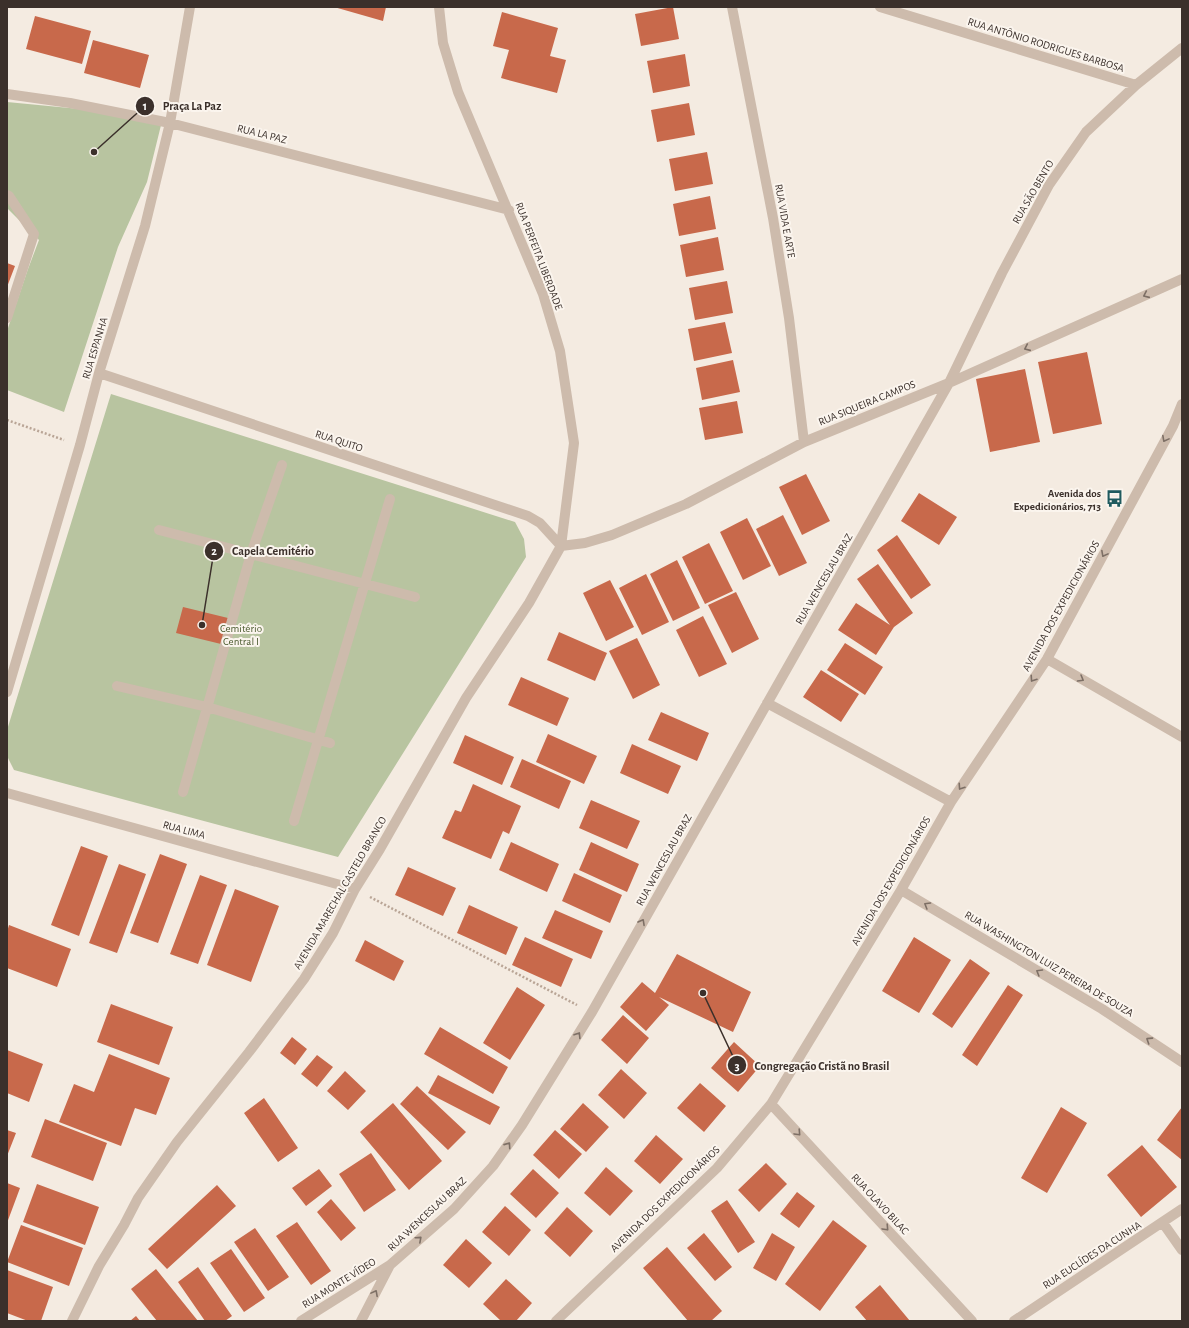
<svg xmlns="http://www.w3.org/2000/svg" width="1189" height="1328" viewBox="0 0 1189 1328" font-family="'Alegreya Sans',sans-serif">
	<style>
		.green { fill: #b8c4a0 }
		.building { fill: #c8694b }
		.lines { fill: none; stroke-linecap: round; stroke-linejoin: round }
		.path { stroke: #b9a596; stroke-width: 2.5; stroke-dasharray: 2 2; stroke-linecap: butt }
		.minor { stroke: #cdbbac; stroke-width: 10 }
		.oneway { stroke: #7d6f65 }
		.labels { text-anchor: middle; dominant-baseline: central; stroke-width: 4; stroke-linejoin: round; paint-order: stroke }
		.street-label { font-size: 11px; fill: #3b302b; stroke: #fbf5ee }
		.poi-label { font-size: 11px; font-weight: bold; fill: #3b302b; stroke: #fbf5ee; text-anchor: end }
		.park-label { font-size: 11px; fill: #4a5a2e; stroke: #fbf5ee }
		.leader { fill: none; stroke: #3b302b; stroke-width: 1.5 }
		.callout-dot { fill: #3b302b; stroke: #fbf5ee; stroke-width: 1.5 }
		.mark-label { font-size: 12px; text-anchor: middle; font-weight: bold; fill: #fff }
		.callout-label { font-size: 12px; text-anchor: middle; font-weight: bold; fill: #3b302b; stroke: #fbf5ee; stroke-width: 4; stroke-linejoin: round; paint-order: stroke }
	</style>
	<rect width="100%" height="100%" fill="#f4ebe1"/>
	<path class="green" d="M7,102L163,117L147,182L118,247L64,412L7,390V331L28,269L39,240L7,208Z
		M111,394L515,522L524,539L526,557L338,857L14,770L7,756V730Z"/>
	<path class="building" d="M334,7H386L383,21Z
		M673,7L679,39L641,46L635,14Z
		M502,12L558,28L550,56L566,60L557,93L501,78L509,50L493,46Z
		M35,16L91,31L82,64L26,49Z
		M93,40L149,55L140,88L84,73Z
		M685,54L690,86L653,93L647,61Z
		M689,103L695,135L657,142L651,110Z
		M707,152L713,184L675,191L669,159Z
		M710,196L716,229L679,236L673,204Z
		M718,237L724,270L686,277L680,245Z
		M7,263L15,266L7,287Z
		M727,281L733,313L695,320L689,288Z
		M725,322L732,353L694,361L688,329Z
		M1087,352L1102,424L1053,434L1038,362Z
		M733,360L740,392L702,400L696,368Z
		M1025,369L1040,442L990,452L976,379Z
		M737,401L743,433L705,440L699,408Z
		M806,474L830,521L802,535L779,487Z
		M919,493L957,517L939,545L901,521Z
		M783,515L807,563L779,576L756,529Z
		M747,518L771,566L743,580L720,532Z
		M897,535L931,585L911,599L877,550Z
		M709,543L733,591L705,604L682,557Z
		M677,560L700,608L673,621L650,574Z
		M878,564L913,613L894,627L876,655L838,630L856,603L890,625L857,579Z
		M646,574L669,622L642,635L619,588Z
		M610,580L634,627L606,641L583,593Z
		M736,592L759,639L732,653L708,605Z
		M183,607L228,618L221,644L176,633Z
		M703,616L727,664L699,677L676,630Z
		M559,632L607,653L595,681L547,660Z
		M637,638L660,685L633,699L609,651Z
		M845,643L883,667L865,695L827,670Z
		M821,670L859,694L841,722L803,697Z
		M521,677L569,698L557,726L508,705Z
		M661,712L709,733L697,761L648,740Z
		M548,734L597,756L584,784L536,762Z
		M465,735L514,757L502,785L453,763Z
		M632,744L681,766L668,794L620,773Z
		M522,759L571,781L559,809L510,787Z
		M473,784L521,806L509,834L503,831L491,859L442,838L455,810L461,812Z
		M591,800L640,821L627,849L579,828Z
		M511,842L559,864L547,892L499,870Z
		M591,842L639,864L627,892L579,870Z
		M81,846L108,856L79,936L51,925Z
		M160,854L187,864L158,943L130,933Z
		M119,864L146,874L117,953L89,943Z
		M408,867L456,888L443,916L395,895Z
		M574,873L622,895L610,923L562,901Z
		M200,875L227,885L198,964L170,954Z
		M235,889L279,906L251,982L207,965Z
		M469,905L518,927L506,955L457,933Z
		M555,910L603,931L591,959L542,938Z
		M9,925L71,949L57,987L7,968V932Z
		M525,937L573,959L561,987L512,965Z
		M914,937L951,960L919,1013L882,991Z
		M365,940L404,961L394,981L355,961Z
		M677,954L751,992L733,1032L659,997L669,1005L646,1031L620,1007L642,982L655,993Z
		M970,959L990,973L952,1028L932,1014Z
		M1008,985L1023,995L977,1066L962,1055Z
		M517,987L545,1005L510,1060L483,1043Z
		M111,1004L173,1027L159,1065L97,1042Z
		M623,1015L649,1038L627,1064L601,1040Z
		M440,1027L508,1067L493,1094L424,1054Z
		M292,1037L307,1049L295,1065L280,1053Z
		M734,1042L760,1066L738,1092L711,1068Z
		M7,1050L43,1064L29,1102L7,1093Z
		M109,1054L170,1078L156,1115L135,1108L121,1146L59,1122L74,1084L94,1092Z
		M317,1055L333,1067L317,1087L301,1074Z
		M621,1069L647,1093L624,1119L598,1095Z
		M345,1071L366,1091L348,1110L327,1091Z
		M438,1075L500,1107L490,1125L428,1093Z
		M700,1083L726,1106L704,1132L677,1108Z
		M417,1086L466,1132L448,1150L400,1104Z
		M264,1098L298,1148L278,1162L244,1113Z
		M393,1103L442,1161L409,1190L360,1132Z
		M583,1103L609,1127L586,1152L560,1129Z
		M1061,1107L1087,1123L1047,1193L1021,1178Z
		M1182,1107V1160L1157,1140Z
		M45,1119L107,1143L93,1181L31,1157Z
		M7,1130L16,1133L7,1156Z
		M555,1130L582,1154L559,1179L533,1155Z
		M656,1135L683,1159L660,1184L634,1161Z
		M1142,1145L1177,1187L1141,1217L1107,1175Z
		M371,1153L396,1190L364,1212L339,1174Z
		M766,1163L787,1184L759,1212L738,1190Z
		M606,1167L633,1191L610,1216L584,1193Z
		M319,1169L332,1186L306,1206L292,1188Z
		M533,1169L559,1193L536,1218L510,1194Z
		M7,1183L20,1188L7,1223Z
		M37,1184L99,1207L85,1245L23,1222Z
		M217,1185L236,1206L167,1269L148,1249Z
		M797,1192L815,1206L799,1228L780,1214Z
		M331,1199L356,1228L341,1241L317,1212Z
		M727,1200L755,1242L738,1253L711,1211Z
		M505,1206L531,1230L509,1256L482,1232Z
		M567,1207L593,1231L570,1257L544,1233Z
		M833,1220L867,1246L820,1311L785,1284Z
		M297,1222L331,1271L311,1285L276,1236Z
		M21,1225L83,1248L69,1286L7,1262Z
		M255,1228L289,1277L268,1291L234,1242Z
		M704,1233L732,1267L715,1281L687,1248Z
		M772,1233L795,1247L776,1281L753,1268Z
		M466,1239L492,1263L469,1288L443,1265Z
		M667,1247L722,1311L711,1321H688L643,1268Z
		M231,1249L265,1298L244,1312L210,1263Z
		M198,1267L232,1316L225,1321H205L178,1282Z
		M156,1269L198,1321H157L131,1289Z
		M7,1270L53,1287L41,1321H28L7,1313Z
		M506,1279L532,1303L516,1321H501L483,1304Z
		M880,1285L910,1321H867L855,1307Z
		M136,1316L140,1321H130Z"/>
	<g class="lines">
		<path class="path" d="M7,420L64,440
			M370,897L577,1005"/>
		<path class="minor" d="M732,7L773,218L789,318L804,442
			M880,7L1136,85
			M7,94L70,103L170,123L509,210
			M7,195L9,196L34,234L7,318
			M99,373L528,516L540,523L561,546
			M159,530L415,597
			M561,546L585,543L612,535L686,504L804,442L949,383L1182,279
			M1047,659L1182,737
			M117,686L207,707L330,743
			M7,692L80,445L99,373L145,226L170,123L190,7
			M767,703L951,802
			M183,792L251,554L282,465
			M7,793L355,889
			M294,821L390,499
			M901,890L1102,1009L1182,1062
			M771,1104L972,1321
			M1163,1223L1182,1250
			M72,1321L99,1266L124,1225L138,1198L177,1142L249,1052L304,979L333,933L355,889L380,849L466,698L529,603L561,546L574,443L560,351L543,294L458,92L443,43L439,7
			M301,1321L390,1265
			M361,1321L390,1265L454,1209L493,1166L522,1125L592,1012L949,383L1002,273L1049,185L1086,132L1136,85L1182,48
			M556,1321L717,1168L771,1104L901,890L951,802L1047,659L1173,426L1182,404
			M1014,1321L1182,1209"/>
	</g>
	<defs><path id="oneway-chevron" d="M-2-3.5L2.5 0L-2 3.5" fill="none" stroke-width="1.6" stroke-linecap="round" stroke-linejoin="round"/></defs>
	<g class="oneway">
		<use href="#oneway-chevron" transform="translate(1146 295) rotate(156)"/>
		<use href="#oneway-chevron" transform="translate(1027 348) rotate(156)"/>
		<use href="#oneway-chevron" transform="translate(1165 439) rotate(118)"/>
		<use href="#oneway-chevron" transform="translate(1104 554) rotate(118)"/>
		<use href="#oneway-chevron" transform="translate(1033 679) rotate(124)"/>
		<use href="#oneway-chevron" transform="translate(1081 679) rotate(30)"/>
		<use href="#oneway-chevron" transform="translate(961 787) rotate(124)"/>
		<use href="#oneway-chevron" transform="translate(927 905) rotate(-149)"/>
		<use href="#oneway-chevron" transform="translate(642 922) rotate(-61)"/>
		<use href="#oneway-chevron" transform="translate(1039 972) rotate(-149)"/>
		<use href="#oneway-chevron" transform="translate(578 1035) rotate(-58)"/>
		<use href="#oneway-chevron" transform="translate(1149 1040) rotate(-147)"/>
		<use href="#oneway-chevron" transform="translate(798 1133) rotate(47)"/>
		<use href="#oneway-chevron" transform="translate(508 1145) rotate(-55)"/>
		<use href="#oneway-chevron" transform="translate(886 1228) rotate(47)"/>
		<use href="#oneway-chevron" transform="translate(419 1239) rotate(-42)"/>
		<use href="#oneway-chevron" transform="translate(375 1293) rotate(-62)"/>
	</g>
	<defs>
		<symbol id="bus-bare" viewBox="-9 -9 18 18"><path d="M-5-6H5V4H4V6H2V4H-2V6H-4V4H-5ZM-3.5-4V0h7V-4ZM-3.5 1.2v1.5H-2V1.2ZM2 1.2v1.5H3.5V1.2Z" fill="#1f5a5e" stroke="#fbf5ee" stroke-width="2.5" paint-order="stroke"/></symbol>
	</defs>
	<g fill-rule="evenodd">
		<use href="#bus-bare" x="1102" y="486" width="25" height="25"/>
	</g>
	<g class="labels">
		<g class="street-label">
			<text transform="translate(1046 45) rotate(17)">RUA ANTÔNIO RODRIGUES BARBOSA</text>
			<text transform="translate(262 134) rotate(14)">RUA LA PAZ</text>
			<text transform="translate(1033 192) rotate(-60)">RUA SÃO BENTO</text>
			<text transform="translate(785 221) rotate(80)">RUA VIDA E ARTE</text>
			<text transform="translate(539 256) rotate(69)">RUA PERFEITA LIBERDADE</text>
			<text transform="translate(95 348) rotate(-73)">RUA ESPANHA</text>
			<text transform="translate(867 403) rotate(-22)">RUA SIQUEIRA CAMPOS</text>
			<text transform="translate(339 441) rotate(18)">RUA QUITO</text>
			<text transform="translate(824 579) rotate(-60)">RUA WENCESLAU BRAZ</text>
			<text transform="translate(1061 606) rotate(-61)">AVENIDA DOS EXPEDICIONÁRIOS</text>
			<text transform="translate(184 830) rotate(15)">RUA LIMA</text>
			<text transform="translate(664 860) rotate(-61)">RUA WENCESLAU BRAZ</text>
			<text transform="translate(891 881) rotate(-60)">AVENIDA DOS EXPEDICIONÁRIOS</text>
			<text transform="translate(340 893) rotate(-60)">AVENIDA MARECHAL CASTELO BRANCO</text>
			<text transform="translate(1049 964) rotate(31)">RUA WASHINGTON LUIZ PEREIRA DE SOUZA</text>
			<text transform="translate(665 1199) rotate(-44)">AVENIDA DOS EXPEDICIONÁRIOS</text>
			<text transform="translate(880 1204) rotate(47)">RUA OLAVO BILAC</text>
			<text transform="translate(427 1214) rotate(-43)">RUA WENCESLAU BRAZ</text>
			<text transform="translate(1092 1255) rotate(-33)">RUA EUCLÍDES DA CUNHA</text>
			<text transform="translate(339 1283) rotate(-32)">RUA MONTE VÍDEO</text>
		</g>
		<g class="poi-label">
			<text x="1101" y="493">Avenida dos<tspan x="1101" dy="13">Expedicionários, 713</tspan></text>
		</g>
		<g class="park-label">
			<text x="241" y="628">Cemitério<tspan x="241" dy="13">Central I</tspan></text>
		</g>
	</g>
	<path class="leader" d="M94 152L145 106M202 625L214 551M703 993L737 1065"/>
	<g class="callout-dot">
		<circle cx="94" cy="152" r="4"/>
		<circle cx="202" cy="625" r="4"/>
		<circle cx="703" cy="993" r="4"/>
		<circle cx="145" cy="106" r="10"/>
		<circle cx="214" cy="551" r="10"/>
		<circle cx="737" cy="1065" r="10"/>
	</g>
	<g class="mark-label">
		<text x="145" y="110">1</text>
		<text x="214" y="555">2</text>
		<text x="737" y="1070">3</text>
	</g>
	<g class="callout-label">
		<text x="192" y="110">Praça La Paz</text>
		<text x="273" y="555">Capela Cemitério</text>
		<text x="822" y="1070">Congregação Cristã no Brasil</text>
	</g>
	<rect width="1189" height="1328" fill="none" stroke="#3b302b" stroke-width="16"/>
</svg>
